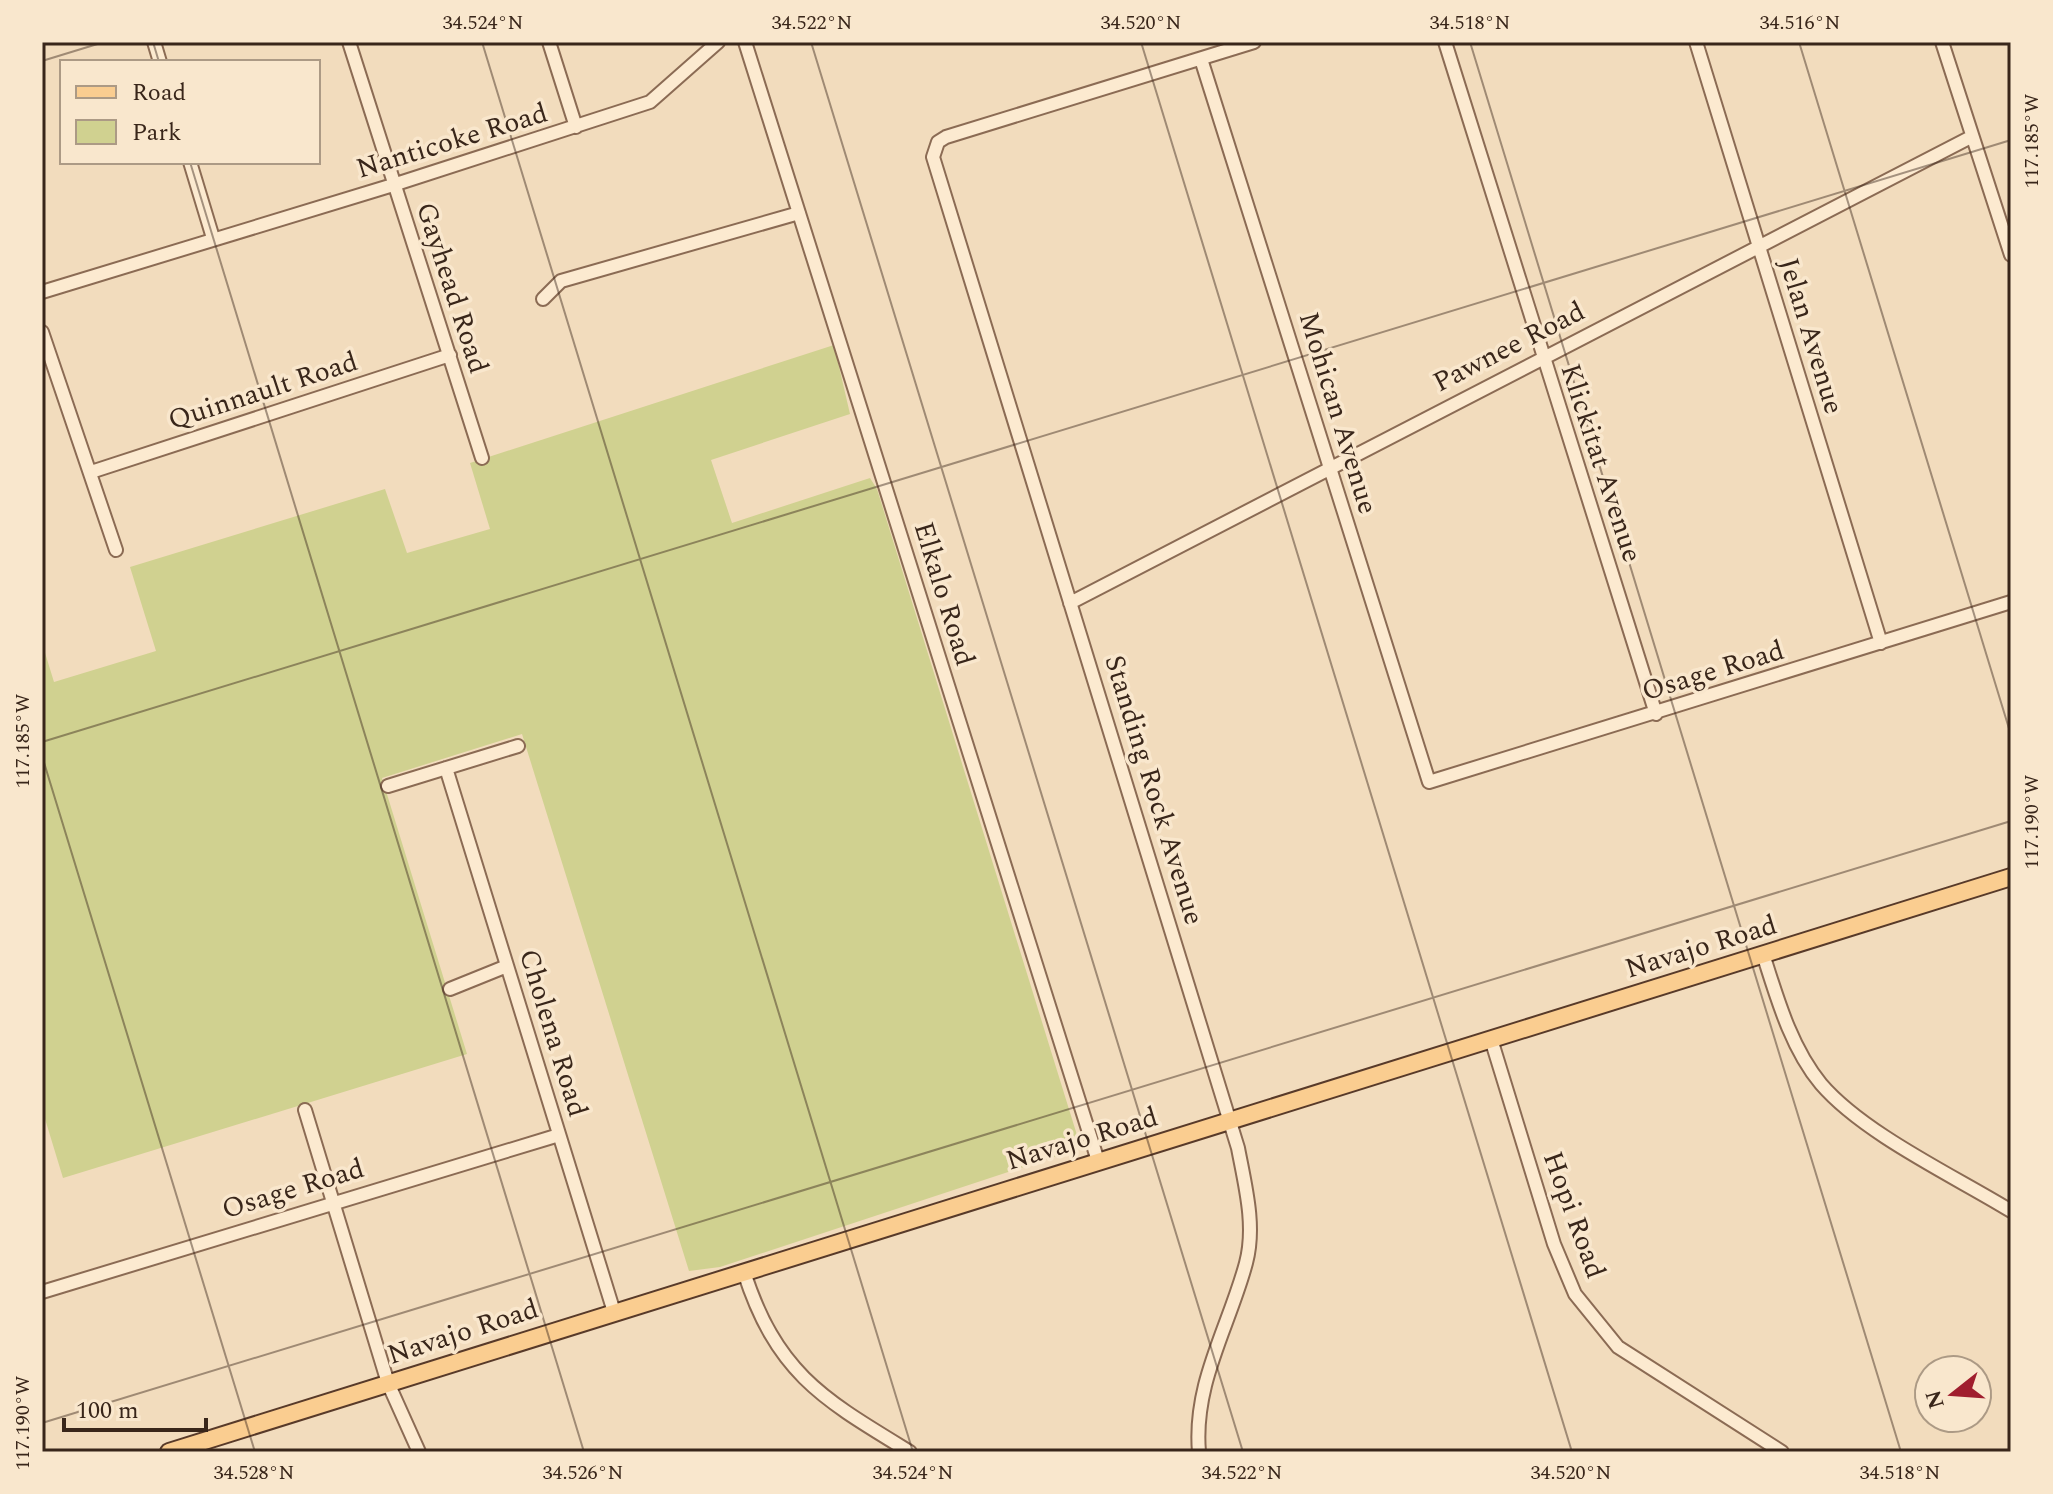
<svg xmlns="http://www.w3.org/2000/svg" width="2053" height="1494" viewBox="0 0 2053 1494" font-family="Spectral,serif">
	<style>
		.green { fill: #d0d190 }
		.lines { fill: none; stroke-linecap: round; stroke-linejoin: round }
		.minor-casing { stroke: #8b6b54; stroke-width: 16 }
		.major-casing { stroke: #583a29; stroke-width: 20 }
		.minor { stroke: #fcead0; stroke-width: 12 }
		.major { stroke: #facd90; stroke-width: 16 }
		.ticks { fill: none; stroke: #39261a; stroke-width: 2; stroke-opacity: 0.45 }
		.labels { text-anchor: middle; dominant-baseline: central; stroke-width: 7; stroke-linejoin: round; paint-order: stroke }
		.street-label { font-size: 28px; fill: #39261a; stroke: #f9e7cd }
		.neatline { fill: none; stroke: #39261a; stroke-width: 3 }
		.ticks-label { font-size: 20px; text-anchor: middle; fill: #39261a }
	</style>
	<rect width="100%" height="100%" fill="#f2dcbd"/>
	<path class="green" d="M834,345L850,414L711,460L732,523L870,478L877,489L1081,1148L720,1267L689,1271L522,734L382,778L467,1054L63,1178L42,1109V643L54,682L156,651L130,567L385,489L407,553L490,529L470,463Z"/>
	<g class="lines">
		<defs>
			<path id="minor" d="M154,42L160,62
				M349,42L482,458
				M549,42L576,127
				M745,42L1098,1161
				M1445,42L1656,714
				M1696,42L1881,643
				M1942,42L2011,255
				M1201,59L1429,782L2011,602
				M190,162L213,238
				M42,292L393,185L650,102L718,42
				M543,299L561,281L799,213
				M42,332L116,550
				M91,472L450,355
				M1070,603L1971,137
				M446,768L614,1312
				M388,786L518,746
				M1763,954C1777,998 1791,1048 1821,1084C1864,1134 1954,1176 2011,1211
				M450,989L507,966
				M1491,1039L1554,1244L1575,1294L1618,1347L1782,1452
				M305,1110L388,1383L419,1452
				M744,1272C777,1374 823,1399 910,1452
				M42,1292L559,1135
				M1199,1452C1193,1383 1229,1327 1246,1263C1256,1226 1245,1185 1238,1148L933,157L938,142L946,137L1254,42"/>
			<path id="major" d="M169,1452L2011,877"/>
		</defs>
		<use href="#minor" class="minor-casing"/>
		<use href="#major" class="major-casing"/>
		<use href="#minor" class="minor"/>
		<use href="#major" class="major"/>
	</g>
	<path class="ticks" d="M153,42L159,62M482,42L913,1452M811,42L1243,1452M1141,42L1572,1452M1470,42L1901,1452M1799,42L2011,735M42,61L104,42M190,162L584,1452M42,742L2011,140M42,756L255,1452M42,1423L2011,821"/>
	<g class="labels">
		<g class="street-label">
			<text transform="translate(452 141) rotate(-17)">Nanticoke Road</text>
			<text transform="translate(452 288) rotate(72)">Gayhead Road</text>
			<text transform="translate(1811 336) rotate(73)">Jelan Avenue</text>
			<text transform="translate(1509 347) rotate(-27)">Pawnee Road</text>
			<text transform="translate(263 391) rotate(-18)">Quinnault Road</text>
			<text transform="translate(1338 413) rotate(73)">Mohican Avenue</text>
			<text transform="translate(1601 463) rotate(72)">Klickitat Avenue</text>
			<text transform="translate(944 594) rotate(73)">Elkalo Road</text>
			<text transform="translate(1713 671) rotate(-17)">Osage Road</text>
			<text transform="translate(1154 790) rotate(73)">Standing Rock Avenue</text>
			<text transform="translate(1701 947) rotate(-17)">Navajo Road</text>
			<text transform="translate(553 1033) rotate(73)">Cholena Road</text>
			<text transform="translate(1082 1139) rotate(-17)">Navajo Road</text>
			<text transform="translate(293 1189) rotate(-17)">Osage Road</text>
			<text transform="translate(1574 1215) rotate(70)">Hopi Road</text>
			<text transform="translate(463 1332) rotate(-18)">Navajo Road</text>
		</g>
	</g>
	<rect width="2053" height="1494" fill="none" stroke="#f9e7cd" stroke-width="88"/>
	<rect x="60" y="60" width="260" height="104" fill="#f9e7cd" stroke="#ac9a85" stroke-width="2"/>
	<rect x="76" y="86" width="40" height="12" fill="#facd90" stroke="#ac9a85" stroke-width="2"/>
	<text x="132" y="100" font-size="24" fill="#39261a">Road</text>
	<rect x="76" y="120" width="40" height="24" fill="#d0d190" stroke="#ac9a85" stroke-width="2"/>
	<text x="132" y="140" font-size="24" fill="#39261a">Park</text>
	<g transform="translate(1953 1394) rotate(253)"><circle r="38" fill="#f9e7cd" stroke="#ac9a85" stroke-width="2"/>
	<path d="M0-6L14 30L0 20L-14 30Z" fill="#a01e2e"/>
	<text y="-12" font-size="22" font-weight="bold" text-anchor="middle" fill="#39261a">N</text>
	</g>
	<path d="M64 1418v12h142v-12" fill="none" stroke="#39261a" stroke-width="4"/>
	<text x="76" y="1418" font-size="24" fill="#39261a" stroke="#f9e7cd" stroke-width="6" paint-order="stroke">100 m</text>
	<rect x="44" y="44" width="1965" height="1406" class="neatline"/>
	<g class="ticks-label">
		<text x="483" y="29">34.524°N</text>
		<text x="812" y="29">34.522°N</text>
		<text x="1141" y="29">34.520°N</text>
		<text x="1470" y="29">34.518°N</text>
		<text x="1800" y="29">34.516°N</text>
		<text transform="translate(2031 141) rotate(-90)" y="7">117.185°W</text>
		<text transform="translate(22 741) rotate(-90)" y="7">117.185°W</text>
		<text transform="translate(2031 822) rotate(-90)" y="7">117.190°W</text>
		<text transform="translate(22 1423) rotate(-90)" y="7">117.190°W</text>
		<text x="254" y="1479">34.528°N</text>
		<text x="583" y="1479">34.526°N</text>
		<text x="913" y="1479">34.524°N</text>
		<text x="1242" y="1479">34.522°N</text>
		<text x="1571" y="1479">34.520°N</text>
		<text x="1900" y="1479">34.518°N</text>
	</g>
</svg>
